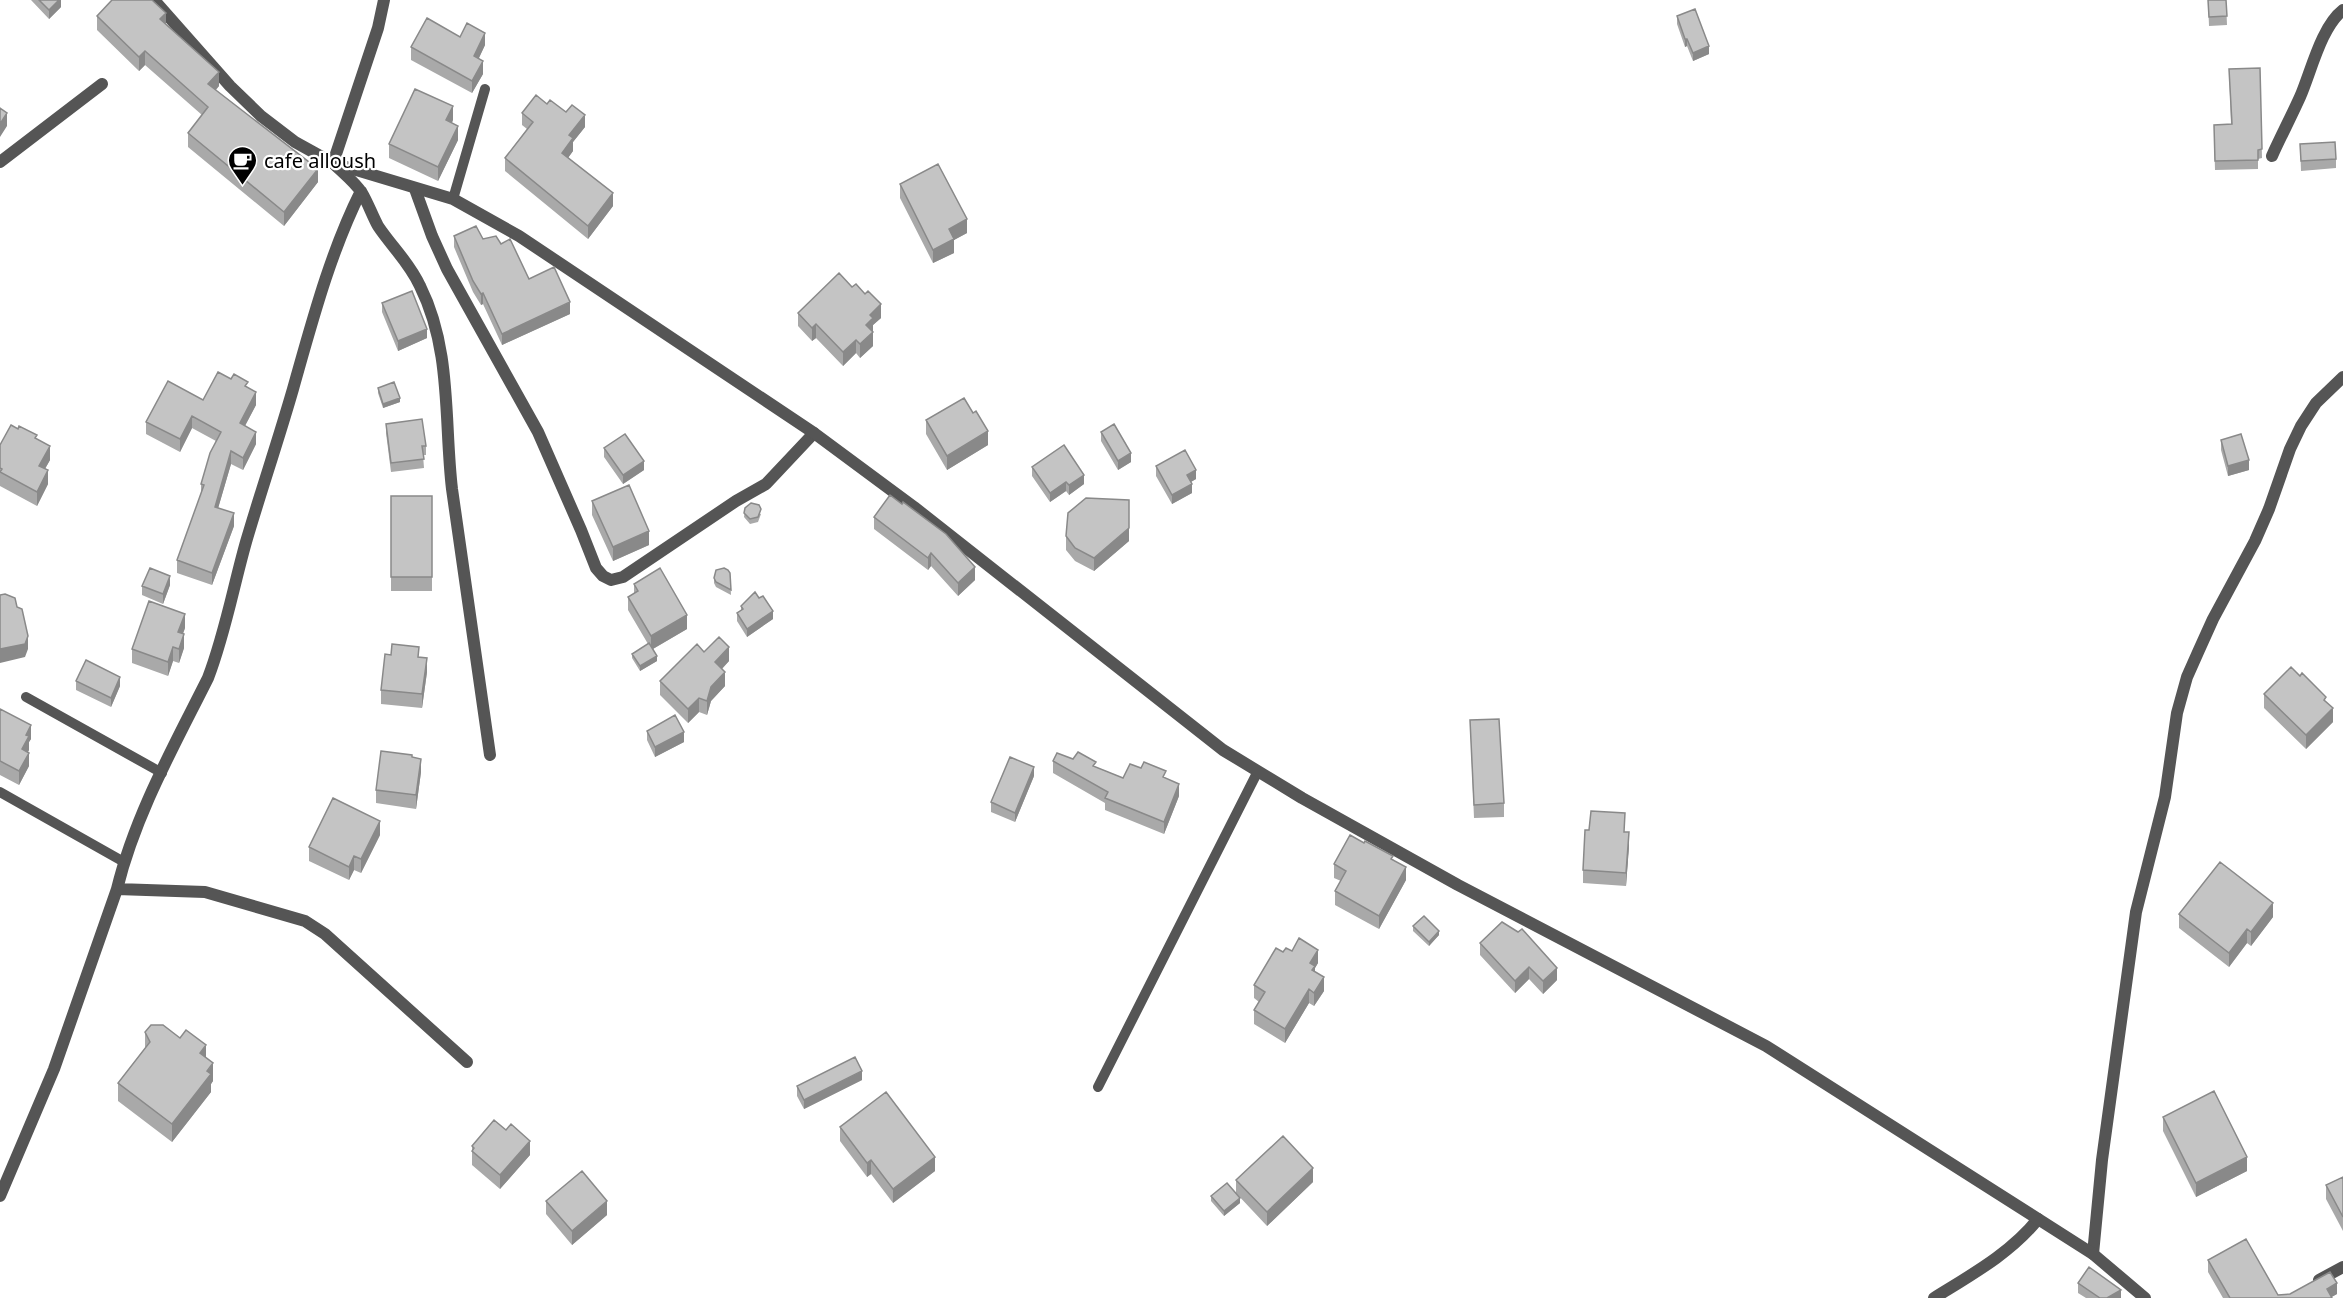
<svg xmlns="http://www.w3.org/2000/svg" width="2343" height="1298" viewBox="0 0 2343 1298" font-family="'Noto Sans',sans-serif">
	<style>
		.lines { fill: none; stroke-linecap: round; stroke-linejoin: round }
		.service { stroke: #555; stroke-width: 10 }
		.minor { stroke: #555; stroke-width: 12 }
		.tertiary { stroke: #555; stroke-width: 12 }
		.wall { fill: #a9a9a9 }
		.shaded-wall { fill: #898989 }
		.building { fill: #c4c4c4; stroke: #898989; stroke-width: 1.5 }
		.labels { text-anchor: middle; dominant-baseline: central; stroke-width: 4.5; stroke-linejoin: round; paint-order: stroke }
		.poi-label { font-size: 20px; fill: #000; stroke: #fff; text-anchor: start }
	</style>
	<rect width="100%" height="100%" fill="#fff"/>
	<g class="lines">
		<path class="service" d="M453,199L485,89
			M26,697L162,773
			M0,792L124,862
			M1098,1087L1258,771"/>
		<path class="minor" d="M384,0L378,28L333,163C342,172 355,182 362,193C368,203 372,215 378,226C392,247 409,262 420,286C452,350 444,421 452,489L490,755
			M2272,156C2281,136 2291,117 2300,97C2311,72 2321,27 2343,10
			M0,162L102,84
			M415,189L432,236L447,269L538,432L581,530L596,568L603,576L611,580L623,577L736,501L766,484L814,433
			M117,889L205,892L305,921L325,934L467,1062
			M0,1196L54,1069L117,889C135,815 174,746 208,678C225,634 233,588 246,542C261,491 278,441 293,389C312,322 330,253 361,191
			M2093,1254L2102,1160L2136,912L2165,797L2177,713L2187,677L2199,650L2213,619L2255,541L2269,509L2290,449L2301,426L2316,403L2343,377
			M2319,1280L2343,1267
			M1934,1298C1971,1275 2011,1253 2038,1219"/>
		<path class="tertiary" d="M154,0L230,86L261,116L295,142L333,163L453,199L519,236L814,433L914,507L1223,750L1302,798L1458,885L1766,1046L2093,1254L2145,1298"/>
	</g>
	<path class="wall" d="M31,0H61V7L49,19Z
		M2208,0H2226L2227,25L2209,26Z
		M97,16L166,24L219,86L216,90L318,182L284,226L188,147V133L202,115L145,65L139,71L97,30Z
		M1677,16L1709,54L1693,61L1687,46L1685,47L1677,24Z
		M460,37L485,45L478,59L483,74L472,93L411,60V47Z
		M2260,68L2262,158L2258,159V169L2215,170L2214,134L2231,124L2229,69Z
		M547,104L585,127L573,142V151L568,158L613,206L588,239L505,171V158L527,129L522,125V113Z
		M453,120L452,123L458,140L438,181L389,158V144Z
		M2300,144L2336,159V168L2301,171Z
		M900,184L967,233L954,240V253L933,263L900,198Z
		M454,236L483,239L501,244L529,279L570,314L502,345L483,304L481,305L473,292L454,247Z
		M382,303L427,338L398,351L382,312Z
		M798,313L881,318L873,325V346L860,358L856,353L843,366L816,338L812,341L798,326Z
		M248,388L256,405L245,426L256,444L243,470L231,464L218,508L234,526L212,585L177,573V560L201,494V484L216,441L192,428L180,452L146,434V422L203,400Z
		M378,388L400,402L383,408L378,393Z
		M973,413L988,445L947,470L926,434V420Z
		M386,424L426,446V455H423L424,468L391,472L386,433Z
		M1101,432L1131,462L1118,470L1101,441Z
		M37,439L50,460L45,469L48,484L37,506L0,486V445Z
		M2221,440L2249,470L2228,476L2221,450Z
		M604,448L644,470L623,484L604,457Z
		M1156,466L1196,479L1191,482L1192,493L1172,504L1156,476Z
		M1032,467L1084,484L1069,495L1066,491L1050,502L1032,476Z
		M391,496H432V591H391Z
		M592,501L649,545L613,561L592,515Z
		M745,508L761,514L758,522L750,524L744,517Z
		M874,517L975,580L958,596L931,566L928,570L874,529Z
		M1066,536L1129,541L1094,571L1075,561L1066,550Z
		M730,573L731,595L716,587L714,583V578Z
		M634,584L687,629L653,649L657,661L640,671L632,658V654L648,644L628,610V597L634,594Z
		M170,585L163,604L142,595V586Z
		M741,606L773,619L747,637L737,621V613L741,611Z
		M185,628L183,634L184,648L179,663L173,661L168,676L132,663V649Z
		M704,652L729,661L722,669L725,686L711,701L707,715L699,712L688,723L660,695V681Z
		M419,658L427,672L422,708L381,704V690Z
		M76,681L120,686L111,707L76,690Z
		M2264,694L2326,702L2333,722L2306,749L2264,708Z
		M0,709L31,739L29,742V750L28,752L29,766L19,785L0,775Z
		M1470,720L1504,803V817L1474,818Z
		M647,731L684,742L655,757L647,740Z
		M412,758L421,772L416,809L376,803V790Z
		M1053,761L1096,767L1123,778H1166L1179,796L1164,834L1105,810V803L1053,773Z
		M1034,776L1015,822L991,812V802Z
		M1624,832L1629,846L1626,886L1583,883V870Z
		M380,835L361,873L354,870L349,880L309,861V847Z
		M1393,859L1406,880L1379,929L1335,905V891L1341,881L1334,878V864Z
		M2179,914L2273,917L2251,946L2247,943L2229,967L2179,928Z
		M1413,926L1439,935L1429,946L1413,931Z
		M1480,943L1557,980L1543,994L1529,979L1515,993L1480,955Z
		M1292,951L1318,963L1315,968V972L1324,991L1314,1006L1309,1003L1285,1043L1254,1024V1010L1259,1002L1254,998V985L1283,952Z
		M145,1032L180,1038L206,1058L213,1081L211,1084V1092L172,1142L118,1101V1083L145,1048Z
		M862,1080L804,1109L797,1096V1086Z
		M2163,1117L2247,1171L2196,1197L2163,1131Z
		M840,1127L935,1171L893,1203L871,1174L867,1177L840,1141Z
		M472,1146L530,1155L500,1189L472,1165Z
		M2343,1177V1231L2326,1199V1185Z
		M1236,1180L1313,1182L1267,1226L1236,1193Z
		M1211,1196L1240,1203L1224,1216L1211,1201Z
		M546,1201L607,1215L572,1245L546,1214Z
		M2208,1260L2278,1295L2337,1294L2331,1297L2332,1298H2223L2208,1272Z
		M2078,1283L2121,1298H2086L2078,1293Z"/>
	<path class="shaded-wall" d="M59,0H61V7L49,19V10Z
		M166,13V27L160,19Z
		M485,33V45L474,69V56Z
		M1685,39H1687V46L1685,47Z
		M1709,46V54L1693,61V53Z
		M145,51V65L139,71V57Z
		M483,61V74L472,93V81Z
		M219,72V86L208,98V84Z
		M453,106V120L446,134V120Z
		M7,113V126L0,137V124Z
		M585,115V127L573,142V151L562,166V153L569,135Z
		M458,126V140L438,181V167Z
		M318,169V182L284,226V212Z
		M613,193V206L588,239V226Z
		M967,219V233L954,240V253L933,263V250L949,229Z
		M483,293V304L481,305V294Z
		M570,302V314L502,345V334Z
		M881,304V318L873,325V346L860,358V344L870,315Z
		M816,324V338L812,341V328Z
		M427,329V338L398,351V341Z
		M856,340V353L843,366V352Z
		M256,392V405L240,435V423Z
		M400,398V402L383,408V404Z
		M192,416V428L180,452V439Z
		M988,431V445L947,470V456Z
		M256,432V444L243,470V458Z
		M50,446V460L39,479V466Z
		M231,451V464L215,519V507Z
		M1131,453V462L1118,470V461Z
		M2249,460V470L2228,476V466Z
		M644,461V470L623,484V475Z
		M48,470V484L37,506V492Z
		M1196,470V479L1187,484V475Z
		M1084,475V484L1069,495V485Z
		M1066,482V491L1050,502V493Z
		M1192,484V493L1172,504V495Z
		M234,513V526L212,585V573Z
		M1129,528V541L1094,571V558Z
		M649,531V545L613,561V547Z
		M931,553V566L928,570V558Z
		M975,567V580L958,596V583Z
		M170,576V585L163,604V594Z
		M773,611V619L747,637V629Z
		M185,614V628L178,646V632Z
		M687,615V629L651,650V636Z
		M184,634V648L179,663V649Z
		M28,636V649L25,657L0,663V649Z
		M173,647V661L168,676V662Z
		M729,647V661L715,676V662Z
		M657,656V661L640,671V666Z
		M427,658V672L422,708V694Z
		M725,672V686L711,701L707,715V701L711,687Z
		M120,677V686L111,707V698Z
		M699,698V712L688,723V709Z
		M2333,708V722L2306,749V735Z
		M31,725V739L29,742V750L22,763V749L26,735Z
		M684,732V742L655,757V747Z
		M29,753V766L19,785V771Z
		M421,759V772L416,809V795Z
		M1034,767V776L1015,822V813Z
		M1179,784V796L1164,834V822Z
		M380,821V835L361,873V859Z
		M1629,832V846L1626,886V873Z
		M354,856V870L349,880V867Z
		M1406,867V880L1379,929V916Z
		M2273,903V917L2251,946V932Z
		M2247,929V943L2229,967V953Z
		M1439,931V935L1429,946V942Z
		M1318,950V963L1315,968V979L1310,963Z
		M1529,967V979L1515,993V981Z
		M1557,968V980L1543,994V981Z
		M1324,977V991L1314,1006V993Z
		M1309,989V1003L1285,1043V1029Z
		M206,1045V1063L200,1053Z
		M213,1063V1081L211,1084V1092L172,1142V1124Z
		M862,1071V1080L804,1109V1100Z
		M530,1141V1155L500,1189V1175Z
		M935,1157V1171L893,1203V1189Z
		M2247,1157V1171L2196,1197V1183Z
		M871,1160V1174L867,1177V1163Z
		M1313,1168V1182L1267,1226V1212Z
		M1240,1198V1203L1224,1216V1211Z
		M607,1201V1215L572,1245V1231Z
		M2337,1283V1294L2330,1298L2327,1289Z
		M2121,1290V1298H2107Z"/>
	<path class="building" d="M39,0H59L49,10Z
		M112,0H152L166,13L160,19L219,72L208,84L318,169L284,212L188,133L208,107L145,51L139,57L97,16Z
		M2208,0H2226L2227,16L2209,17Z
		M1695,9L1709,46L1693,53L1687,39H1685L1677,16Z
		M427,18L460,37L467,23L485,33L474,56L483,61L472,81L411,47Z
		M2260,68L2262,149L2258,150V160L2215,161L2214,125L2232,124L2229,69Z
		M415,89L453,106L446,120L458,126L438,167L389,144Z
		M536,95L547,104L550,100L566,112L572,105L585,115L569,135L573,138L562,153L613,193L588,226L505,158L533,122L522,113Z
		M0,108L7,113L0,124Z
		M2335,142L2336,159L2301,161L2300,144Z
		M938,164L967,219L949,229L954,239L933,250L900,184Z
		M476,226L483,239L496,236L501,244L510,239L529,279L554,267L570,302L502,334L483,293L481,294L473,281L454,236Z
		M839,273L852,287L856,284L865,294L868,291L881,304L870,315L873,318L866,325L873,332L860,344L856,340L843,352L816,324L812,328L798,313Z
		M412,291L427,329L398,341L382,303Z
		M218,372L231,379L234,374L248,382L245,386L256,392L240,423L256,432L243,458L231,451L215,507L234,513L212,573L177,560L204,485L201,484L210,453L221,432L192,416L180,439L146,422L168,381L203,400Z
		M394,382L400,398L383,404L378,388Z
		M964,398L973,413L976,411L988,431L947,456L926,420Z
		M422,419L426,446H422L424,459L391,463L386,424Z
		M1114,424L1131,453L1118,461L1101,432Z
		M11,425L18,429L19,426L37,435L35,438L50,446L39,466L48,470L37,492L0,472L2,469L0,468V445Z
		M625,434L644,461L623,475L604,448Z
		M2241,434L2249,460L2228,466L2221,440Z
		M1064,445L1084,475L1069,485L1066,482L1050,493L1032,467Z
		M1185,450L1196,470L1187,475L1192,484L1172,495L1156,466Z
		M629,485L649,531L613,547L592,501Z
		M890,495L902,504L903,502L946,534L975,567L958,583L931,553L928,558L874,517Z
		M391,496H432V577H391Z
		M1086,498L1129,500V528L1094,558L1075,548L1066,536L1068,513Z
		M751,503L759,505L761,509L758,517L750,519L744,513L745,508Z
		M150,568L170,576L163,594L142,586Z
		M660,568L687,615L651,636L628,597L638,591L634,584Z
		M724,568L728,570L730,573L731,590L716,582L714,578L716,570Z
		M755,592L759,598L763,596L773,611L747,629L737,613L743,609L741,606Z
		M5,594L15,598L17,607L22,609L28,636L25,644L0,649V595Z
		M149,601L185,614L178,632L184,634L179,649L173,647L168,662L132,649Z
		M719,637L729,647L715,662L725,672L711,687L707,701L699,698L688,709L660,681L697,644L704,652Z
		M649,643L657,656L640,666L632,654Z
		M392,644L419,647L418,657L427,658L422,694L381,690L385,654L391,655Z
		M86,660L120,677L111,698L76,681Z
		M2291,667L2300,676L2302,673L2326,697L2324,700L2333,708L2306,735L2264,694Z
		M0,709L31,725L26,735L29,736L22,749L29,753L19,771L0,761Z
		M675,715L684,732L655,747L647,731Z
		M1499,719L1504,803L1474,805L1470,720Z
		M381,751L412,755V757L421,759L416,795L376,790Z
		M1078,752L1096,762L1093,766L1123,778L1130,764L1141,768L1144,762L1166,771L1163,777L1179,784L1164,822L1105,798L1108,792L1053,761L1057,753L1073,759Z
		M1010,757L1034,767L1015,813L991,802Z
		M333,798L380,821L361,859L354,856L349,867L309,847Z
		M1591,811L1625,813L1624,832H1629L1626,873L1583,870L1585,830H1589Z
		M1350,835L1364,843L1365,841L1393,856L1391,859L1406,867L1379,916L1335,891L1346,871L1334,864Z
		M2220,862L2273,903L2251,932L2247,929L2229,953L2179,914Z
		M1424,916L1439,931L1429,942L1413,926Z
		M1502,922L1518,932L1522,929L1557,968L1543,981L1529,967L1515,981L1480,943Z
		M1299,938L1318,950L1310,963L1315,966L1312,970L1324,977L1314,993L1309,989L1285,1029L1254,1010L1265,992L1254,985L1276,948L1283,952L1286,948L1292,951Z
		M151,1025H163L180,1038L186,1030L206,1045L200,1053L213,1063L207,1071L211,1074L172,1124L118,1083L150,1042L145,1032Z
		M855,1057L862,1071L804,1100L797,1086Z
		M2214,1091L2247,1157L2196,1183L2163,1117Z
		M886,1092L935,1157L893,1189L871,1160L867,1163L840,1127Z
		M494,1120L506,1130L511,1124L530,1141L500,1175L472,1151L474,1148L472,1146Z
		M1283,1136L1313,1168L1267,1212L1236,1180Z
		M582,1171L607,1201L572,1231L546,1201Z
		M2343,1177V1217L2326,1185Z
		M1227,1183L1240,1198L1224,1211L1211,1196Z
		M2246,1239L2278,1295L2290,1294L2330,1272L2337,1283L2327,1289L2332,1298H2230L2208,1260Z
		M2089,1267L2121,1290L2107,1298H2100L2078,1283Z"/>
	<defs>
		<symbol id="cafe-pin" viewBox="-11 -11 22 30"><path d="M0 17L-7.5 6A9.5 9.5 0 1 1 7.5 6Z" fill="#000" stroke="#fff"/><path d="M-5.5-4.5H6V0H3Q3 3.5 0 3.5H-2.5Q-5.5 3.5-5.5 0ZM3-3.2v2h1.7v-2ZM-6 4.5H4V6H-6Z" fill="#fff"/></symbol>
	</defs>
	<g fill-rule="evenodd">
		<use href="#cafe-pin" x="226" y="144" width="33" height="45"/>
	</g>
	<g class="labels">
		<g class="poi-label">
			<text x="264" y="160">cafe alloush</text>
		</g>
	</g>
</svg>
